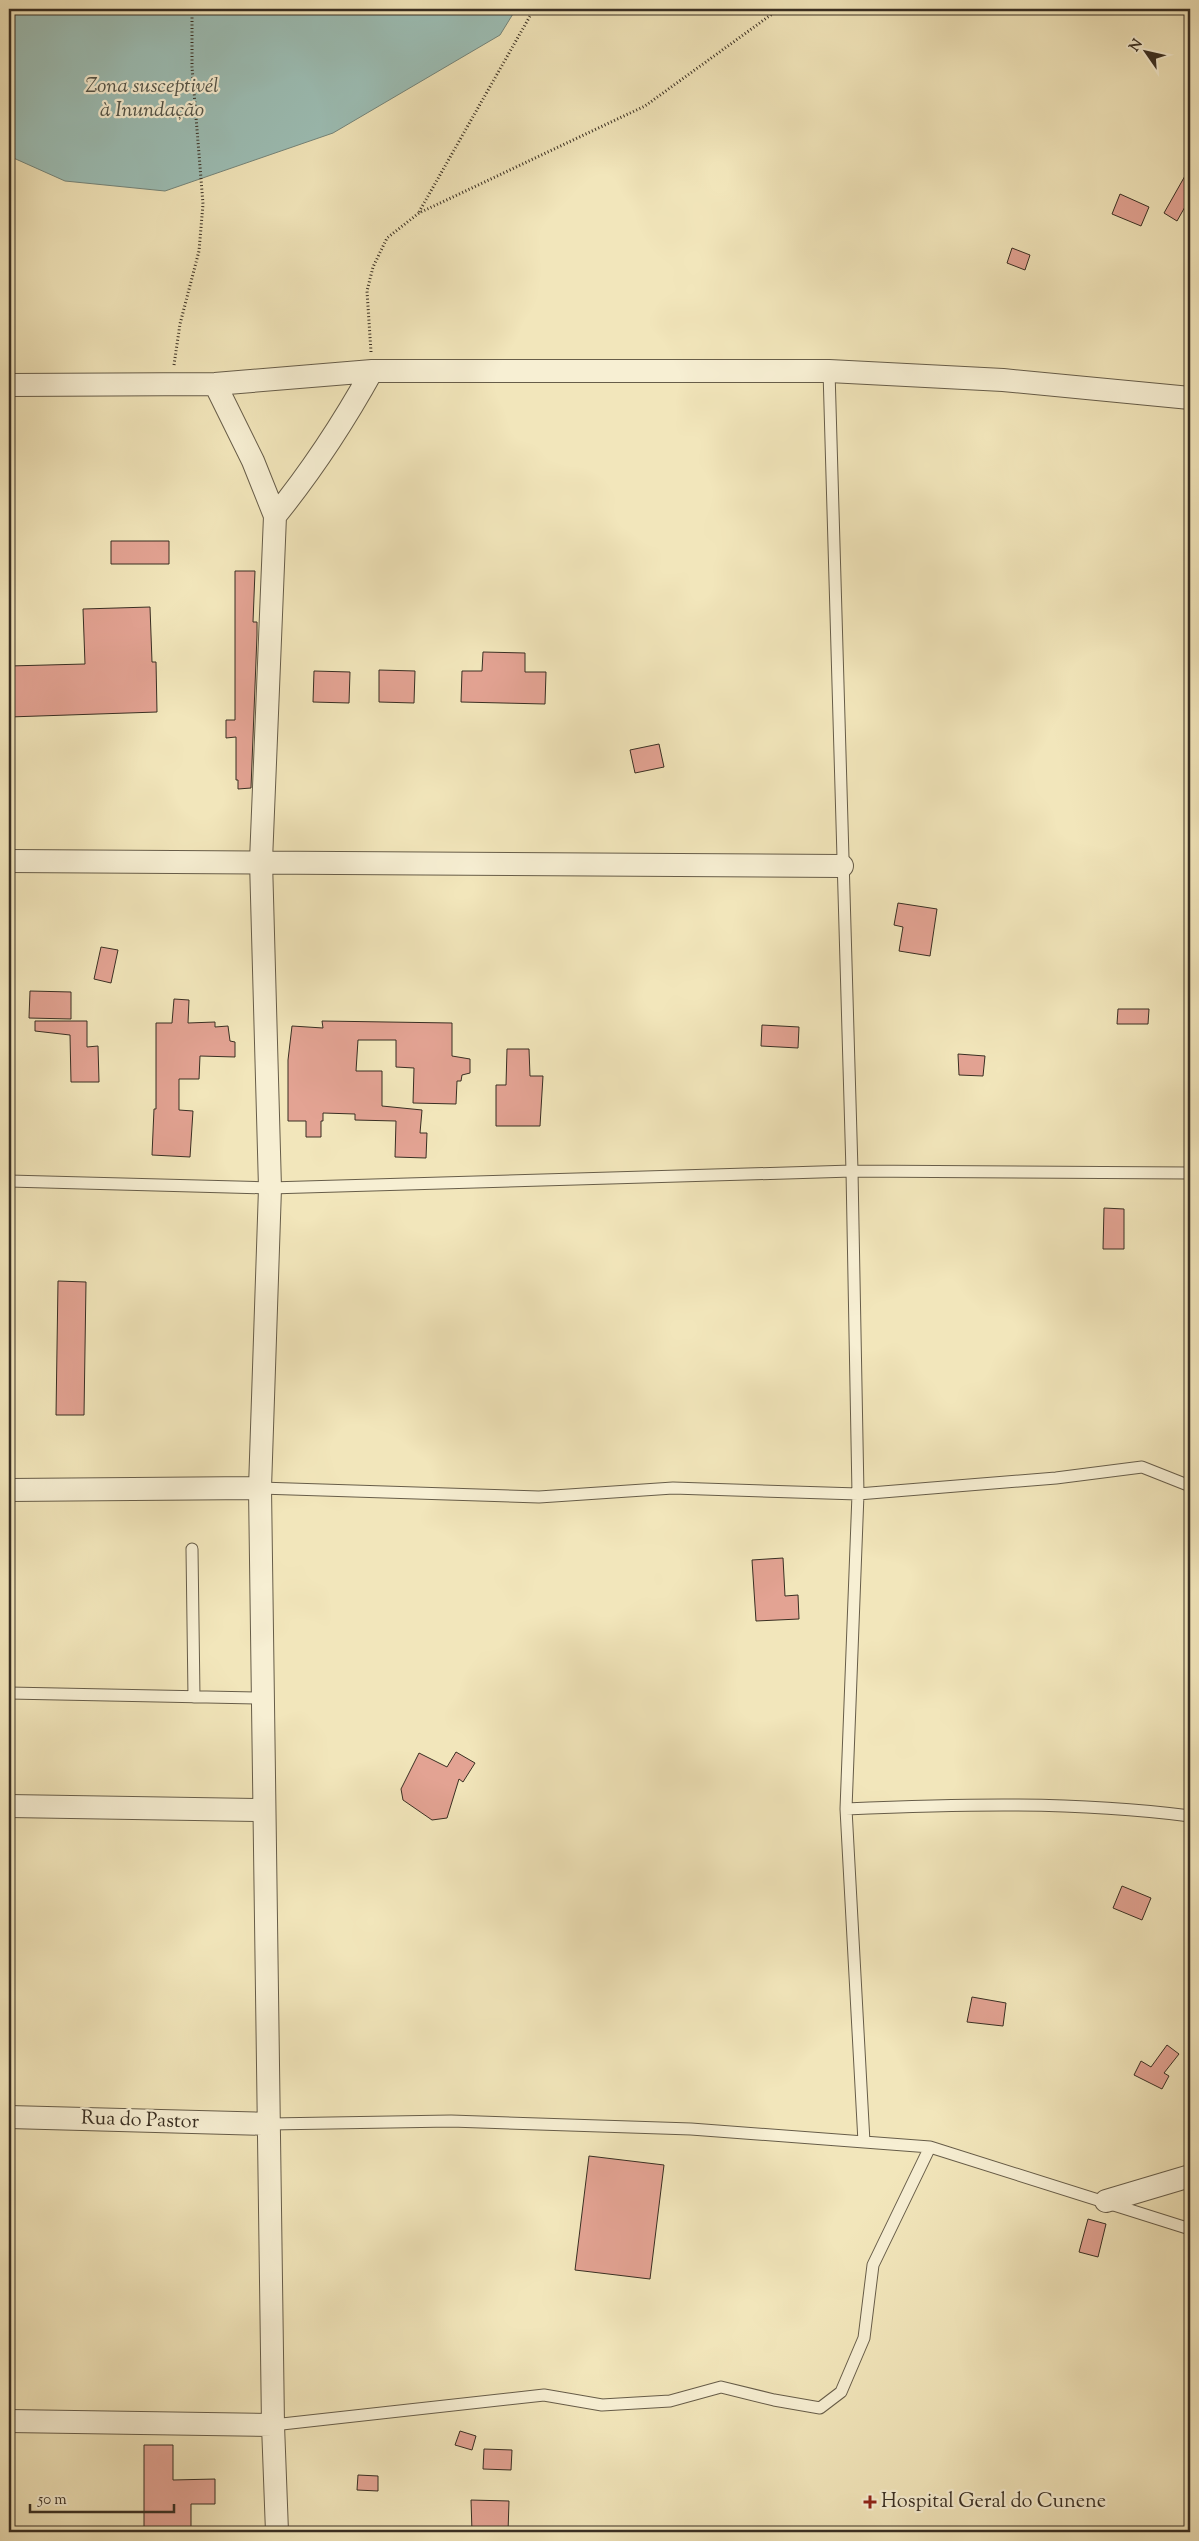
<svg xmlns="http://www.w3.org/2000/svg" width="1199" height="2541" viewBox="0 0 1199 2541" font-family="'Sorts Mill Goudy',serif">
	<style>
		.water { fill: #9cbeb5; stroke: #74857b }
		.building { fill: #e3a393; stroke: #392f23 }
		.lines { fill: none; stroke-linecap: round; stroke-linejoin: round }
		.lane-casing { stroke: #675d49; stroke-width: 13 }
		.street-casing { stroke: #675d49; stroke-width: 24 }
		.path { stroke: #392f23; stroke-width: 3; stroke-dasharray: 1 2.5; stroke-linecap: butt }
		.lane { stroke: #f7efd3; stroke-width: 11 }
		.street { stroke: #f7efd3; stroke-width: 22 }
		.poi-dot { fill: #8f2418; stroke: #f7efd3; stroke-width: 2 }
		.labels { text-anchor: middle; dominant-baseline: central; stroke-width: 4.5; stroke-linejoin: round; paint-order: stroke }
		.street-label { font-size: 20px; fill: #392f23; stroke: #f7efd3 }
		.poi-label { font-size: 20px; fill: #392f23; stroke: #f7efd3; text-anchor: start }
		.water-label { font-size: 21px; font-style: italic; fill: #525348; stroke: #f7efd3 }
	</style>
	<rect width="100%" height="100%" fill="#f2e6bb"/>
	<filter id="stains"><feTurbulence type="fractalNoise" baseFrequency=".004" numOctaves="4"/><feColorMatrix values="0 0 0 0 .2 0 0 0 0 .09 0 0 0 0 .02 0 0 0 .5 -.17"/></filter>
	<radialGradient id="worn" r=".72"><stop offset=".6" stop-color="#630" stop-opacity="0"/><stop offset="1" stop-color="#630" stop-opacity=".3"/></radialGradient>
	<path class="water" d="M9,9H516L500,35L333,133L165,191L65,181L9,156Z"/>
	<path class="building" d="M1190,167V198L1177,221L1164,213Z
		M1120,194L1149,207L1141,226L1112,214Z
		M1012,248L1030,255L1025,270L1007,263Z
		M111,541H169V564H111Z
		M235,571H255L253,622H257V635L251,788L238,789V780H236V737L226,738V720H235Z
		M150,607L152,662H156L157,712L9,717V666L85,664L83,609Z
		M483,652L525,653V672H546L545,704L461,702L462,671H482Z
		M379,670L415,671L414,703L379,702Z
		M314,671L350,672L349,703L313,702Z
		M659,744L664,767L635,773L630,750Z
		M898,903L937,909L930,956L899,951L903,927L894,925Z
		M101,947L118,950L111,983L94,979Z
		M30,991L71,992V1019L29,1018Z
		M174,999L189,1000L188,1023L215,1022V1027L228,1026L230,1041L235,1042V1057L200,1056L199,1079H179V1110L193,1111L190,1157L152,1155L154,1109H156V1023H172Z
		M1118,1009H1149L1148,1024H1117Z
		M35,1021H87V1047L98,1046L99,1082H71L70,1035L35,1031Z
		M322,1021L452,1023V1056L470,1059V1073L462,1075L461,1081H457L456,1104L413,1103L414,1068L396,1067V1040H358L356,1071H382V1106L422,1110L420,1133H427L426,1158L395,1157L396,1121L355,1120V1114L323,1113V1121H321V1137H306V1121H288V1060L292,1026L323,1028Z
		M762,1025L799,1027L798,1048L761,1046Z
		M507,1049H529L530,1076H543L540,1126H496V1085H506Z
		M958,1054L985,1056L983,1076L959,1075Z
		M1104,1208L1124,1209V1249H1103Z
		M58,1281L86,1282L84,1415H56Z
		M783,1558L785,1596L798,1595L799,1619L756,1621L752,1560Z
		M456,1752L475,1763L463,1782L459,1779L447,1818L432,1820L403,1800L401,1789L419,1753L447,1767Z
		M1122,1886L1151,1898L1142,1920L1113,1908Z
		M972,1997L1006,2003L1003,2026L967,2022Z
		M1167,2045L1179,2054L1164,2073L1169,2076L1162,2089L1134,2075L1141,2061L1151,2067Z
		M589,2156L664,2165L650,2279L575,2270Z
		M1088,2219L1106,2224L1098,2257L1079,2252Z
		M460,2431L476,2436L472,2450L455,2445Z
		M144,2445H173V2480L215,2479V2504H191V2532H144Z
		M484,2449L512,2450L511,2470L483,2469Z
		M358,2475L378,2476V2491L357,2490Z
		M471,2500L509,2501L508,2532H472Z"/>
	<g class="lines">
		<defs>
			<path id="lane" d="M829,371L852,1171L858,1494L846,1809C962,1804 1075,1801 1190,1816
				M9,1181L270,1188L852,1171L1190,1173
				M260,1488L539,1497L673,1488L858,1494L1056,1478L1142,1467L1190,1486
				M192,1549L194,1697
				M9,1693L262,1698
				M846,1809L864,2142
				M270,2124L451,2121L691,2129L930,2147L1190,2229
				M273,2425L544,2395L602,2405L670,2401L721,2387L774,2400L820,2408L841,2392L864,2338L873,2265L930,2147"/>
			<path id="street" d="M215,384L253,461L275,516L261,861L270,1188L260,1488L273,2425L277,2532
				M9,385L215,384L372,371H829L1003,380L1190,398
				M275,516C314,468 342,425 372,371
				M9,861L842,866
				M9,1490L260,1488
				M9,1806L263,1810
				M9,2117L270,2124
				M1106,2201L1190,2176
				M9,2421L273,2425"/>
		</defs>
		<use href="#lane" class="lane-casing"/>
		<use href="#street" class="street-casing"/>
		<path class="path" d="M419,212L534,9
			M371,352L367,291L373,267L387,238L419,213L645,106L779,9
			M174,365L180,324L199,251L203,204L192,67V9"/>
		<use href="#lane" class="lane"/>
		<use href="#street" class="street"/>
	</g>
	<path class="poi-dot" d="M867.5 2494.5h5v5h5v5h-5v5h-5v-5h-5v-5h5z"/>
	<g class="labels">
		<g class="street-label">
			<text transform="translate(140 2121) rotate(2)">Rua do Pastor</text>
		</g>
		<g class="poi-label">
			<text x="881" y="2502">Hospital Geral do Cunene</text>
		</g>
		<g class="water-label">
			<text x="152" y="87">Zona susceptivél<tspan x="152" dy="24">à Inundação</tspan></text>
		</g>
	</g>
	<rect width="1199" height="2541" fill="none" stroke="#f2e6bb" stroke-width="30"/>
	<rect x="10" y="10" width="1179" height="2521" fill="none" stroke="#392f23" stroke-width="2.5"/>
	<rect x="15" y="15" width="1169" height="2511" fill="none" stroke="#392f23"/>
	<g transform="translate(1146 52) rotate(304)" stroke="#f7efd3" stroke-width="4" paint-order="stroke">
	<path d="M0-4L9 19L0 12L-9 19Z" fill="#392f23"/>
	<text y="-8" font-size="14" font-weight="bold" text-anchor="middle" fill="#392f23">N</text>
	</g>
	<path d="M30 2504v8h144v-8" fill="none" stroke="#392f23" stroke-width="2.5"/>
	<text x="38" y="2504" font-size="15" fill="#392f23" stroke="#f7efd3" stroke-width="4" paint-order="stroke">50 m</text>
	<rect width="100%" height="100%" filter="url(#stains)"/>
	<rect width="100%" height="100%" fill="url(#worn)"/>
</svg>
